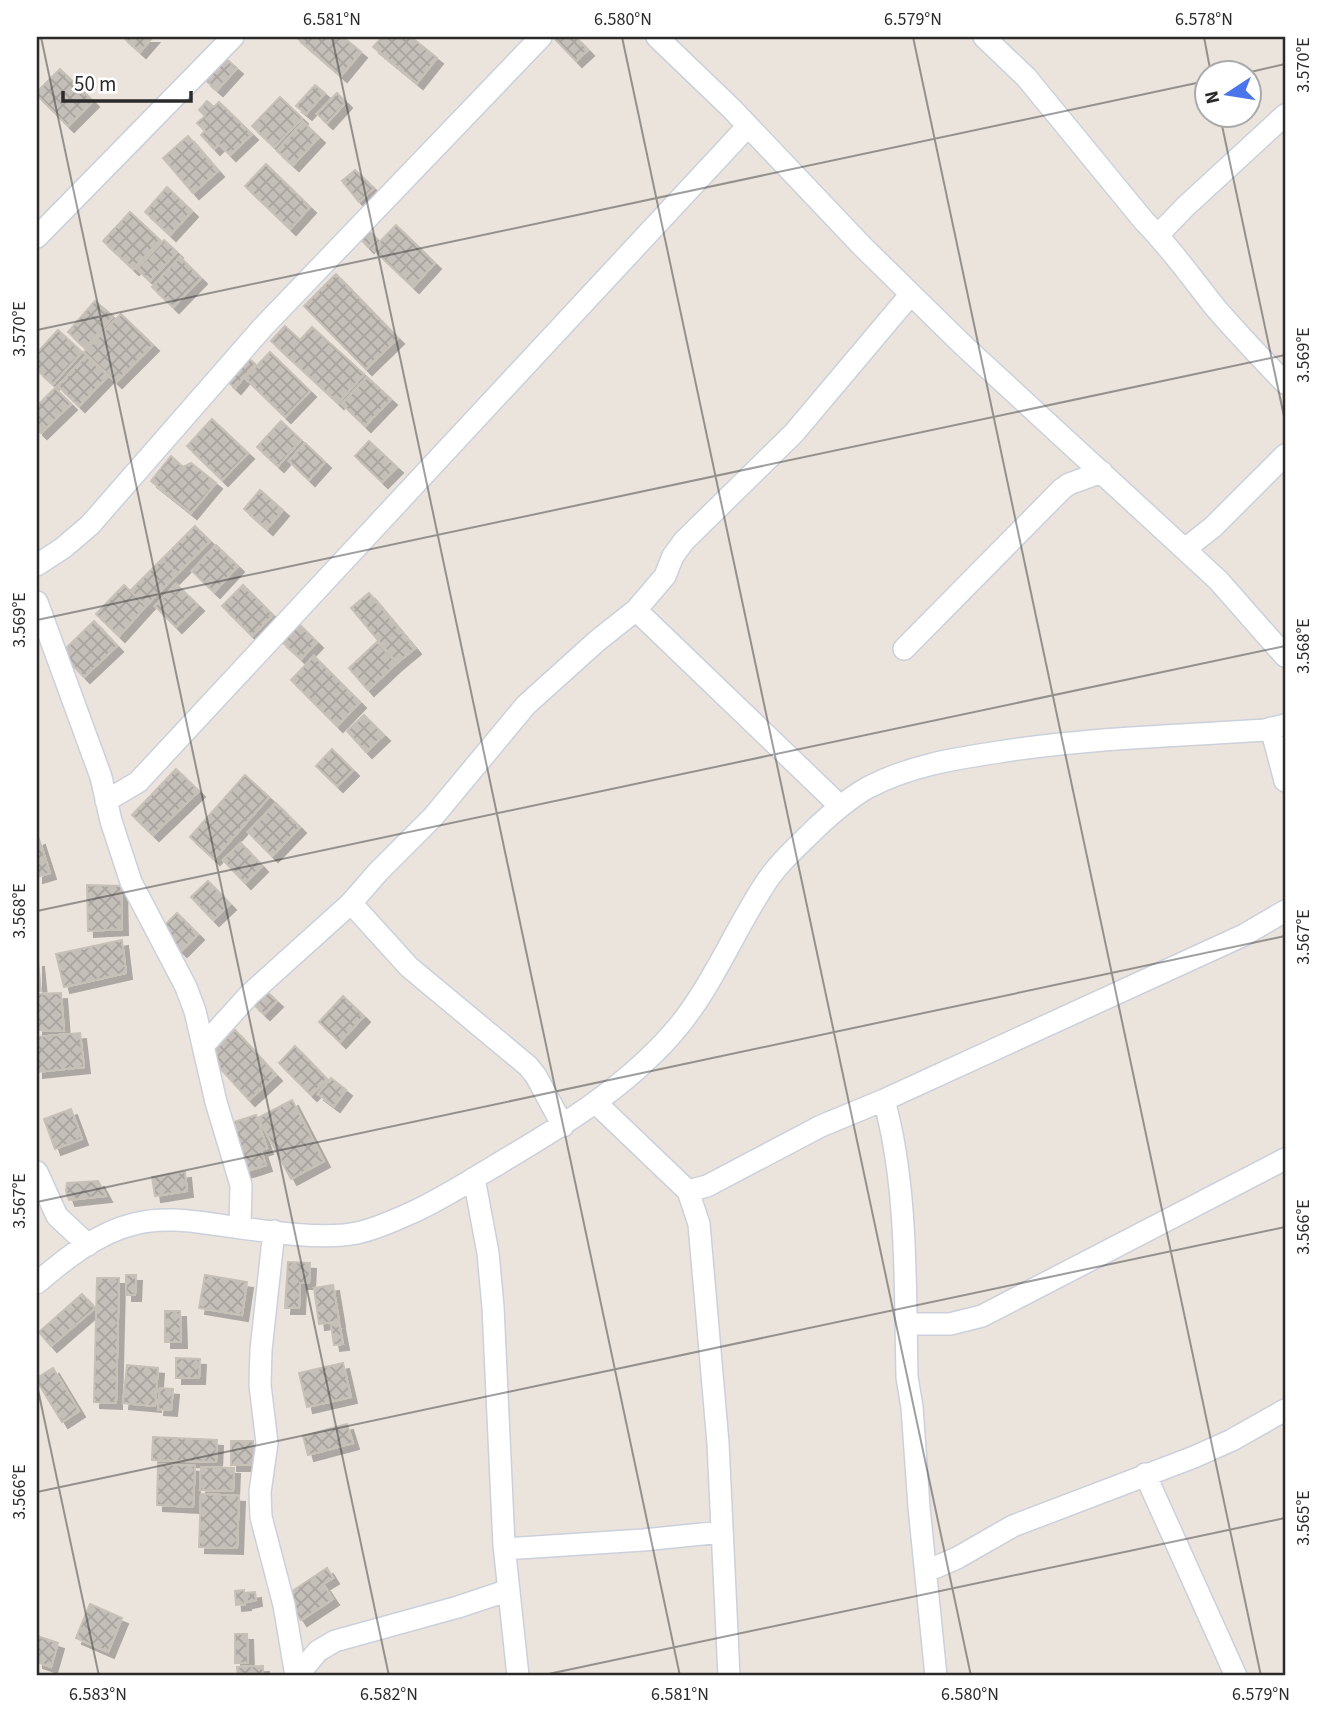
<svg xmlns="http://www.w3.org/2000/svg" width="1322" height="1713" viewBox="0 0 1322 1713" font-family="'Source Sans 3',sans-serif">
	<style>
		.building { fill: url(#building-cross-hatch); stroke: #c6c0b7; stroke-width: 2; filter: url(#shadow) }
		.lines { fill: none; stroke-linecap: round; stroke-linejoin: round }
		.minor-casing { stroke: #ccd0db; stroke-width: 24 }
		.minor { stroke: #fff; stroke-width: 21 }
		.ticks { fill: none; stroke: #2a2a2a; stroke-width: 2; stroke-opacity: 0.45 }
		.neatline { fill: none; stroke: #2a2a2a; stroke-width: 2.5 }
		.ticks-label { font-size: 18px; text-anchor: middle; fill: #2a2a2a }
	</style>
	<defs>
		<pattern id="building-cross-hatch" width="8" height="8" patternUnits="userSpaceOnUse" patternTransform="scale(1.75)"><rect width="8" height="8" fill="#c4bfb9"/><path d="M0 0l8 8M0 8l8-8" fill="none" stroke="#a9a49f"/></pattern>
		<filter id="shadow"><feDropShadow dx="6" dy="6" stdDeviation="0" flood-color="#0004"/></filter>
	</defs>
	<rect width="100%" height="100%" fill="#ebe4dd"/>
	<path class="building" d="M123,37H153L140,52Z
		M296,37H343L361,52L341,76Z
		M382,37H411L437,58L417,83L373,47Z
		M553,37H576L588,50L576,61Z
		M225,58L237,68L217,90L205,80Z
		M60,69L93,101L68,126L37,95V92Z
		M315,85L325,93L306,114L296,106Z
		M337,93L346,102L327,123L317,114Z
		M280,97L302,118L274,147L252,126Z
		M207,101L214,107L219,102L252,134L230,155L219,144L214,149L201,135L205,131L197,123L205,116L199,110Z
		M303,122L319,137L293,165L277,151Z
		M188,136L218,171L193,193L163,158Z
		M266,164L310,207L290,229L245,186Z
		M355,170L374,188L359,202L342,181Z
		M167,187L192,211L170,235L145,212Z
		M130,212L160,240L133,269L103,241Z
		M396,225L435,263L413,287L373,249Z
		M367,229L377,239L368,247L359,237Z
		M164,240L177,252L150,281L137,269Z
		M180,257L201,278L173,307L152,287Z
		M336,274L398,338L366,369L304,306Z
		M95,301L113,316L85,348L68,332Z
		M121,314L153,345L116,382L84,352Z
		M285,326L300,340L312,327L364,374L338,403L271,341Z
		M58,330L82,352L53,384L37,370V353Z
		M270,352L310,391L285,417L245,378Z
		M86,356L108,376L79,406L58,386Z
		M247,357L255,364L235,388L227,381Z
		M367,377L391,399L365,426L342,404Z
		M55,388L71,404L41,433L37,429V406Z
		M212,419L248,453L222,480L187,446Z
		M281,421L301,440L278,466L257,447Z
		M369,441L397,467L382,482L355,456Z
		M305,443L325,462L309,480L289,461Z
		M171,456L183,467L191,463L216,483L191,513L151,481Z
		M260,490L283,510L267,529L244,509Z
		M195,526L210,541L177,574L162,559Z
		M216,545L238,566L214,592L192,571Z
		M162,559L177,574L146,606L130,591Z
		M176,584L198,605L176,627L155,606Z
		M124,585L146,606L119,636L96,614Z
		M243,585L273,615L252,636L222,606Z
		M369,593L415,648L397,663L351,608Z
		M94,621L117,646L84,677L61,653Z
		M298,623L317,642L301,659L281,641Z
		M377,642L397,663L368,690L349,668Z
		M314,656L360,702L337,726L291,680Z
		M364,715L384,735L366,752L347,731Z
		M332,749L353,770L337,786L316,766Z
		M176,769L199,791L153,835L132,815Z
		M245,775L269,797L214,859L190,837Z
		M276,803L300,827L272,856L248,832Z
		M39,839L50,873L37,877V840Z
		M241,843L262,866L245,883L223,860Z
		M208,881L230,904L213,920L191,897Z
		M87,885L121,886L122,929L88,931Z
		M177,913L198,934L181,951L160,930Z
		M122,940L126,973L64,987L56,954Z
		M37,961H38L41,991H37Z
		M266,991L277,1001L264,1014L253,1004Z
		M61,993L64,1031L37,1030V994Z
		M343,996L364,1016L340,1042L319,1022Z
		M235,1030L276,1075L249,1100L209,1056Z
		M80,1033L84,1067L37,1072V1037Z
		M295,1046L327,1079L311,1095L279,1063Z
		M331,1078L346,1090L334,1106L318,1094Z
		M292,1100L324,1161L291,1179L258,1118Z
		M71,1109L82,1139L55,1149L44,1119Z
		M256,1115L267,1148L261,1150L266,1165L241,1173L225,1125Z
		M185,1172L187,1191L155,1196L152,1177Z
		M98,1181L106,1196L69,1200L66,1191L67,1183Z
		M288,1262L310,1263L309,1283H300L299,1308H285Z
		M126,1275H136L135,1295H126Z
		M205,1275L247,1282L242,1315L199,1308Z
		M97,1278H119L116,1403L94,1402Z
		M333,1285L339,1321L319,1324L314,1288Z
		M82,1294L95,1308L51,1346L39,1332Z
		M165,1311H180L181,1342H165Z
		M339,1323L343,1344L334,1345L331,1325Z
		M176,1358L200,1359L199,1378H176Z
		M343,1363L351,1397L307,1407L299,1373Z
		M127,1365L158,1368L155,1406L123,1403Z
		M53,1368L79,1411L62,1422L37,1381V1378Z
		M160,1388L173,1389L171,1410L158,1409Z
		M347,1424L353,1443L308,1455L303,1436Z
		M153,1437L217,1440L216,1462L152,1460Z
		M231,1441H253V1465H231Z
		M158,1464L195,1466L193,1507L157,1505Z
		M201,1467L234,1468L233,1491L200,1490Z
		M201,1494L239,1496L237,1548L199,1547Z
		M327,1568L333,1578L323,1584L333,1599L301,1620L285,1596Z
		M244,1590L245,1604L236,1605L235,1591Z
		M255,1592L256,1600L247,1602L246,1593Z
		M90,1604L122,1618L108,1652L76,1638Z
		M235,1634H247L248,1663H235Z
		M37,1636L58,1643L51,1667L37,1662Z
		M263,1666V1676H238L237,1667Z"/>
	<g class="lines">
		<defs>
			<path id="minor" d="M657,37L732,109L863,247L965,347L1218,580L1285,656
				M984,37L1026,77L1144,221C1170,247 1191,277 1214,306C1237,333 1261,358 1285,383
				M1158,235L1185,207L1285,115
				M37,237L233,37
				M1185,549L1213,527L1285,455
				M37,565L63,548L90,525L263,327L541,37
				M37,602L101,777L111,821L131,882L186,987L195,1011L216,1102L241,1185L240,1228
				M636,610L840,806
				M904,649L1062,489L1069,484L1102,472
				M1271,728L1285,781
				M106,801L138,782L748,126
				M351,903L409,967L528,1066L536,1076L563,1126
				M203,1046L250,994L351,903L378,872L433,817L526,705L597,641L636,610L665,576L673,556L684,541L794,433L911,294
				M884,1100L1244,935L1285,911
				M596,1103L688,1191L699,1224L718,1443L729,1676
				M37,1172L57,1216L88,1245
				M474,1178L488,1253L493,1307L504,1545L518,1676
				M688,1191L707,1186L821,1126L884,1100C908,1186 905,1288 907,1377L912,1407L919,1507L936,1676
				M274,1231L261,1350L260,1385L267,1443L260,1492L261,1517L284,1605L296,1676
				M37,1283C65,1259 97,1233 134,1224C167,1215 202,1223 235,1227C269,1232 324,1240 357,1233C376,1229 393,1221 411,1213C440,1200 466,1183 493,1167C557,1129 622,1091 672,1034C710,991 732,935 763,887C777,864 797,847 816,828C832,813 848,799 867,788C909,766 952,759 999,752C1086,738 1176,736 1265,730L1285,725
				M906,1324H950L982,1316L1285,1159
				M1145,1474L1236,1676
				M505,1549L643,1540L722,1532
				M927,1571L957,1558L1013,1526L1194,1457L1232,1440L1285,1410
				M297,1676L318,1651L335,1641L458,1607L509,1590"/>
		</defs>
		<use href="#minor" class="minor-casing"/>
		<use href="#minor" class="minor"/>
	</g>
	<path class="ticks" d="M41,37L389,1676M332,37L680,1676M622,37L971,1676M913,37L1261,1676M1204,37L1211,74M37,39L47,37M1242,74L1285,64M1220,116L1285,421M37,330L1206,81M37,620L1285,355M37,911L1285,646M37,1202L1285,936M37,1385L99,1676M37,1492L1285,1227M539,1676L1285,1518"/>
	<rect width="1322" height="1713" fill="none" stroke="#ffffff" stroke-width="77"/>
	<g transform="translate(1228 94) rotate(258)"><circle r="33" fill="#ffffff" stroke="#aaaaaa" stroke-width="2"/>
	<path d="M0-5L12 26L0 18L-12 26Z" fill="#4b75ea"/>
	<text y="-10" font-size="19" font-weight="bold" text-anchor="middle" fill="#2a2a2a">N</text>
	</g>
	<path d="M63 91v10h128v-10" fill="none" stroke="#2a2a2a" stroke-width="3.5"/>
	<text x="74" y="91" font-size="21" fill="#2a2a2a" stroke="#ffffff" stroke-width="5" paint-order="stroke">50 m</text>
	<rect x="38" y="38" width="1246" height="1636" class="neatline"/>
	<g class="ticks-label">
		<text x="332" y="25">6.581°N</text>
		<text x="623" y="25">6.580°N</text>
		<text x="913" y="25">6.579°N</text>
		<text x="1204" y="25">6.578°N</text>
		<text transform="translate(1303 65) rotate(-90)" y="6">3.570°E</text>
		<text transform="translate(19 329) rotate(-90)" y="6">3.570°E</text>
		<text transform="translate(1303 355) rotate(-90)" y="6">3.569°E</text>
		<text transform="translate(19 620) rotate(-90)" y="6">3.569°E</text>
		<text transform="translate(1303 646) rotate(-90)" y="6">3.568°E</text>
		<text transform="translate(19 911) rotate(-90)" y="6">3.568°E</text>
		<text transform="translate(1303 937) rotate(-90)" y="6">3.567°E</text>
		<text transform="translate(19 1201) rotate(-90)" y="6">3.567°E</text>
		<text transform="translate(1303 1227) rotate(-90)" y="6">3.566°E</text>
		<text transform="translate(19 1492) rotate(-90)" y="6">3.566°E</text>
		<text transform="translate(1303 1518) rotate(-90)" y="6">3.565°E</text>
		<text x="98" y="1700">6.583°N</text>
		<text x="389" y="1700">6.582°N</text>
		<text x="680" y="1700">6.581°N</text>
		<text x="970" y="1700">6.580°N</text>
		<text x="1261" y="1700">6.579°N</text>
	</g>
</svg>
